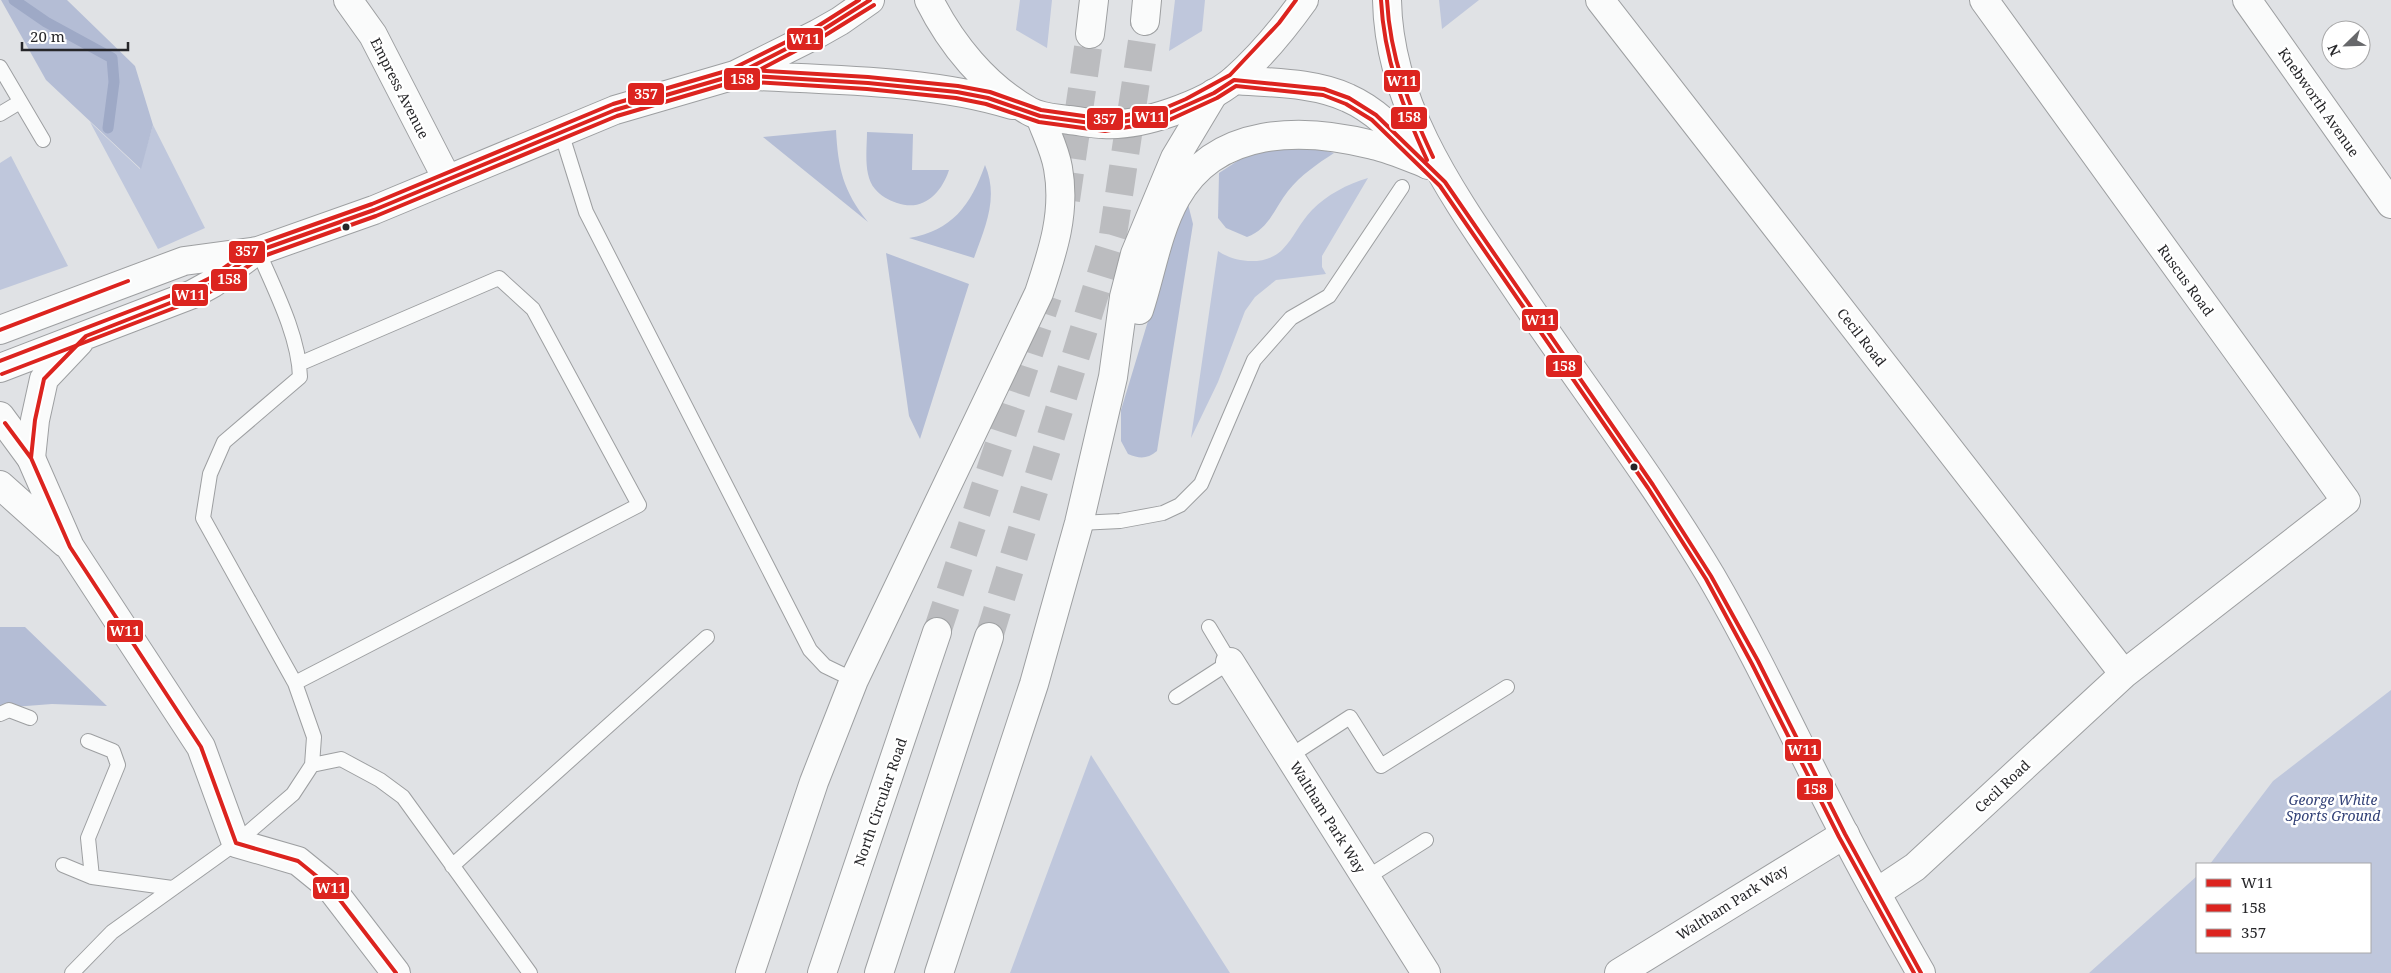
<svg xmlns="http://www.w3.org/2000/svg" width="2391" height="973" viewBox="0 0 2391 973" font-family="'Noto Serif',serif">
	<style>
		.green { fill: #bfc7dc }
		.forest { fill: #b4bdd5 }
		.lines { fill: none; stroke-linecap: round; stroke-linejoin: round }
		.stream { stroke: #9ea9c6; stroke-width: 11 }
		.trunk-tunnel { stroke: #bbbcbf; stroke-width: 28; stroke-dasharray: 28 14; stroke-linecap: butt }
		.service-casing { stroke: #9d9fa1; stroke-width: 16 }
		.minor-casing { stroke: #9d9fa1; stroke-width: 30 }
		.secondary-casing { stroke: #9d9fa1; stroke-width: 30 }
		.primary-casing { stroke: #9d9fa1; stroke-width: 30 }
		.trunk-casing { stroke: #9d9fa1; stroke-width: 30 }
		.service { stroke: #fafbfb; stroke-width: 14 }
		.minor { stroke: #fafbfb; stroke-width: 28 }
		.secondary { stroke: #fafbfb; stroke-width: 28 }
		.primary { stroke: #fafbfb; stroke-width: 28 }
		.trunk { stroke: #fafbfb; stroke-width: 28 }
		.bus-1-casing { stroke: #fff; stroke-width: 8 }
		.bus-2-casing { stroke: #fff; stroke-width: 8 }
		.bus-3-casing { stroke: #fff; stroke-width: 8 }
		.bus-1 { stroke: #dc241f; stroke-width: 4 }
		.bus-2 { stroke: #dc241f; stroke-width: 4 }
		.bus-3 { stroke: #dc241f; stroke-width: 4 }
		.bus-dot { fill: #262629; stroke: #fff; stroke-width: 2 }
		.labels { text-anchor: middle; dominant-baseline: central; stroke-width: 5; stroke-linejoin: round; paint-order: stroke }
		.street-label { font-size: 14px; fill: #262629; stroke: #fff }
		.park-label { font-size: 14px; font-style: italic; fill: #324177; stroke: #fff }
		.line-badge { stroke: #fff; stroke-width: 2 }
		.badge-label { font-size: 14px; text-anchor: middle; font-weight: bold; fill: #fff }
	</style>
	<rect width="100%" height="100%" fill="#e0e2e5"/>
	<path class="green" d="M1020,0H1052L1047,48L1016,30Z
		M1175,0H1205L1202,31L1169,51Z
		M1439,0H1479L1442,29Z
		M90,122L140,169L153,125L205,228L158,249Z
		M11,156L68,266L0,290V163Z
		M1368,178L1322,256V267L1326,274L1276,280L1255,297L1245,311L1218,382L1191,438L1218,251C1235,263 1266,266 1282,250C1294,238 1300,222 1312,210C1327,195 1347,184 1368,178Z
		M2391,690V973H2089L2197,876V952H2370V864H2210L2273,781Z
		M1091,755L1230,973H1010Z"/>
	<path class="forest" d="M1,0H67L135,66L153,125L141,169L46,80Z
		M836,130C838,168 843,191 868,222L763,137Z
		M867,132L913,134L912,170H949C941,194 923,212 897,203C888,200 881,196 875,189C863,175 867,149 867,132Z
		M1277,148H1315L1334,153C1317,164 1301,175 1288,191C1274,209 1269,229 1247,237L1226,228L1218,218L1219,173L1242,158Z
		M985,165C999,198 985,227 974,258L909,238C952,231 971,205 985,165Z
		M1188,204L1193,224L1157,451C1147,459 1140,459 1128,454L1121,441V410L1175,232Z
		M886,253L969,284L920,439L909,416Z
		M0,627H25L107,706L52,704L0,708Z"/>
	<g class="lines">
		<path class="stream" d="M14,0L46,22L112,58L114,82L108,128"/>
		<path class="trunk-tunnel" d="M1066,200L1090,34
			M937,632L1048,296
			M989,637L1113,235L1145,21"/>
		<defs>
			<path id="service" d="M0,67L43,140
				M0,114L20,102
				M561,132L586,212L810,650L825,666L854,680
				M1079,523L1120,521L1163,513L1180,505L1201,484L1254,360L1291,318L1329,296L1402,187
				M295,683L639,505L533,309L499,278L299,364
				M1176,697L1230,662L1209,627
				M0,714L9,710L30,718
				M88,741L113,751L118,765L88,838L92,877
				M1290,756L1350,717L1381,766L1507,687
				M312,765L341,759L380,780L403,797L530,973
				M63,865L92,877L172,888
				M452,866L707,637
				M1366,878L1426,840
				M72,973L112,932L236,843L293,794L312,765L314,737L295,683L203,518L210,474L224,442L300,377C299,336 274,288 258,251"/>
			<path id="minor" d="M348,0L373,35L447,179
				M1600,0L2124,674
				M2247,0L2391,204
				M0,416L31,458L70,547L201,747L236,843L298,861L330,887L396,973
				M0,485L65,543
				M1230,662L1426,973
				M1876,893L1915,867L2124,674L2346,501L1984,0
				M1619,973L1845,834"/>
			<path id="secondary" d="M1387,0C1389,113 1462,207 1522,297C1585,390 1653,479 1711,576C1760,660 1800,749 1845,835C1869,882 1895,927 1921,973
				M1234,80C1271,83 1314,82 1348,98C1380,112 1404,141 1428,165"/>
			<path id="primary" d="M929,0C951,44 985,86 1029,111C1041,118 1055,118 1069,120C1080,121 1092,124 1103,124C1141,127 1205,104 1234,80C1260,57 1284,28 1304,0
				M735,75C823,80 929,79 1012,105
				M0,330L184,261L258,251L374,210L615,110L735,75L817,34L840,21L870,0
				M0,368L193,294L213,283L256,251
				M31,458L35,420L44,379L79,342"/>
			<path id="trunk" d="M1145,21L1147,0
				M1090,34L1094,0
				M1139,310C1151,274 1157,232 1176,198C1216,126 1303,127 1373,145C1391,149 1409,157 1427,164
				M750,973L814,782L854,680L1039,293C1053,251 1066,212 1058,168C1055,150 1046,133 1040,116
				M822,973L937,632
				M879,973L989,637
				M939,973L1034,684L1079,523L1113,377L1124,297L1135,254L1175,158L1214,93"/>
		</defs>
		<use href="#service" class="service-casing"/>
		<use href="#minor" class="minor-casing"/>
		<use href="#secondary" class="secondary-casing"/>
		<use href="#primary" class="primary-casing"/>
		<use href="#trunk" class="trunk-casing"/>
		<use href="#service" class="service"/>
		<use href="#minor" class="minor"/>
		<use href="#secondary" class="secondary"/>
		<use href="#primary" class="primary"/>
		<use href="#trunk" class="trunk"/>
		<defs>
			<path id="bus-1" d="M1387,0C1390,57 1409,106 1433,157
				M737,74L821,31L870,0
				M0,330L128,281
				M5,423L31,458L70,547L201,747L236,843
				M31,458L35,420L44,379L86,336L193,294L213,283L258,251L374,210L615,110L735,75L868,83L957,92L988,98L1040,116L1105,125L1167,114L1214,93L1234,80L1324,89L1349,98L1376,115L1445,182L1653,485L1711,576L1758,661L1845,834L1921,973
				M236,843L298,861L330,887L396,973"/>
			<path id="bus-2" d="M1381,0C1384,58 1403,108 1427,160
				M740,80L824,36L874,5
				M2,374L195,300L217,288L261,257L376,216L617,116L736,81L867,89L956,98L986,104L1039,122L1105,131L1169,120L1217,98L1236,86L1323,95L1346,104L1372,120L1440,186L1648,488L1706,579L1752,664L1839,837L1914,973"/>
			<path id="bus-3" d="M734,68L818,26L859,0
				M0,361L190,288L210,278L256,245L372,204L613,104L733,69L868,77L958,86L990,92L1041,110L1105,119L1165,108L1186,99L1230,75L1279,23L1296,0"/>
		</defs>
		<use href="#bus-1" class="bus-1-casing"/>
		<use href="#bus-2" class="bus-2-casing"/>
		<use href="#bus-3" class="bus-3-casing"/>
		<use href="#bus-1" class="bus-1"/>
		<use href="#bus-2" class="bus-2"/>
		<use href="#bus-3" class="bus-3"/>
	</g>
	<g class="bus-dot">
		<circle cx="346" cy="227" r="4.5"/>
		<circle cx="1634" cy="467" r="4.5"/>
	</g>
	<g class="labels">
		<g class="street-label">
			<text transform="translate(400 88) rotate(63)">Empress Avenue</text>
			<text transform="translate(2319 102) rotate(55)">Knebworth Avenue</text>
			<text transform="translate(2186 280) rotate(54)">Ruscus Road</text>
			<text transform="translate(1862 337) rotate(52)">Cecil Road</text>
			<text transform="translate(2002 786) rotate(-43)">Cecil Road</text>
			<text transform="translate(880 802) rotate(-71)">North Circular Road</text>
			<text transform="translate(1328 817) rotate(58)">Waltham Park Way</text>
			<text transform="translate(1732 902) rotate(-32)">Waltham Park Way</text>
		</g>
		<g class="park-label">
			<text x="2333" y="799">George White<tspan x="2333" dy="16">Sports Ground</tspan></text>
		</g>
	</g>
	<g class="line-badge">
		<rect x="786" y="27" width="38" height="24" rx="5" fill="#dc241f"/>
		<rect x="723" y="67" width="38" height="24" rx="5" fill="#dc241f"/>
		<rect x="1383" y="69" width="38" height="24" rx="5" fill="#dc241f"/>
		<rect x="627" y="82" width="38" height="24" rx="5" fill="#dc241f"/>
		<rect x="1131" y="105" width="38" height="24" rx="5" fill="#dc241f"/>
		<rect x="1390" y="106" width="38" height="24" rx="5" fill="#dc241f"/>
		<rect x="1086" y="107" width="38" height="24" rx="5" fill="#dc241f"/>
		<rect x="228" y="240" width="38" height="24" rx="5" fill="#dc241f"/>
		<rect x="210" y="268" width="38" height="24" rx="5" fill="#dc241f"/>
		<rect x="171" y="283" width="38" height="24" rx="5" fill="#dc241f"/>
		<rect x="1521" y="308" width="38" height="24" rx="5" fill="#dc241f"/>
		<rect x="1545" y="354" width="38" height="24" rx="5" fill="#dc241f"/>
		<rect x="106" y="619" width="38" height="24" rx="5" fill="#dc241f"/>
		<rect x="1784" y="738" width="38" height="24" rx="5" fill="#dc241f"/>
		<rect x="1796" y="777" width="38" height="24" rx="5" fill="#dc241f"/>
		<rect x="312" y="876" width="38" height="24" rx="5" fill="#dc241f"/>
	</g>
	<g class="badge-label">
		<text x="805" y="44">W11</text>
		<text x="742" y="84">158</text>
		<text x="1402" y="86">W11</text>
		<text x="646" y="99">357</text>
		<text x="1150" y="122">W11</text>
		<text x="1409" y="122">158</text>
		<text x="1105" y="124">357</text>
		<text x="247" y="256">357</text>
		<text x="229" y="284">158</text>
		<text x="190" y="300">W11</text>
		<text x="1540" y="325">W11</text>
		<text x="1564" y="371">158</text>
		<text x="125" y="636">W11</text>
		<text x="1803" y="755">W11</text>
		<text x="1815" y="794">158</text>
		<text x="331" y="893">W11</text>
	</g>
	<rect x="2196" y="863" width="175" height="90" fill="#ffffff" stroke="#a8a8a9"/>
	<rect x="2206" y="879" width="25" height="8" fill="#dc241f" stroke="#a8a8a9"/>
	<text x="2241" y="888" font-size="15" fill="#262629">W11</text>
	<rect x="2206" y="904" width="25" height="8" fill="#dc241f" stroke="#a8a8a9"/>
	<text x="2241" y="913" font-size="15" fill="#262629">158</text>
	<rect x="2206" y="929" width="25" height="8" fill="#dc241f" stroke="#a8a8a9"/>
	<text x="2241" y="938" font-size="15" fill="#262629">357</text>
	<g transform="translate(2346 45) rotate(247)"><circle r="24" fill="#ffffff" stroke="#a8a8a9"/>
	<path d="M0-4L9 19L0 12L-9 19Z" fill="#67686b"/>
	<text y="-8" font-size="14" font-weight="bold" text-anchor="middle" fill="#262629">N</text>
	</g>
	<path d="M22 42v8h106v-8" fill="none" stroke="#262629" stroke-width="2.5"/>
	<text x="30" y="42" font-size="15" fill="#262629" stroke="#ffffff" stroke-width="4" paint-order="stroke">20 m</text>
</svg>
